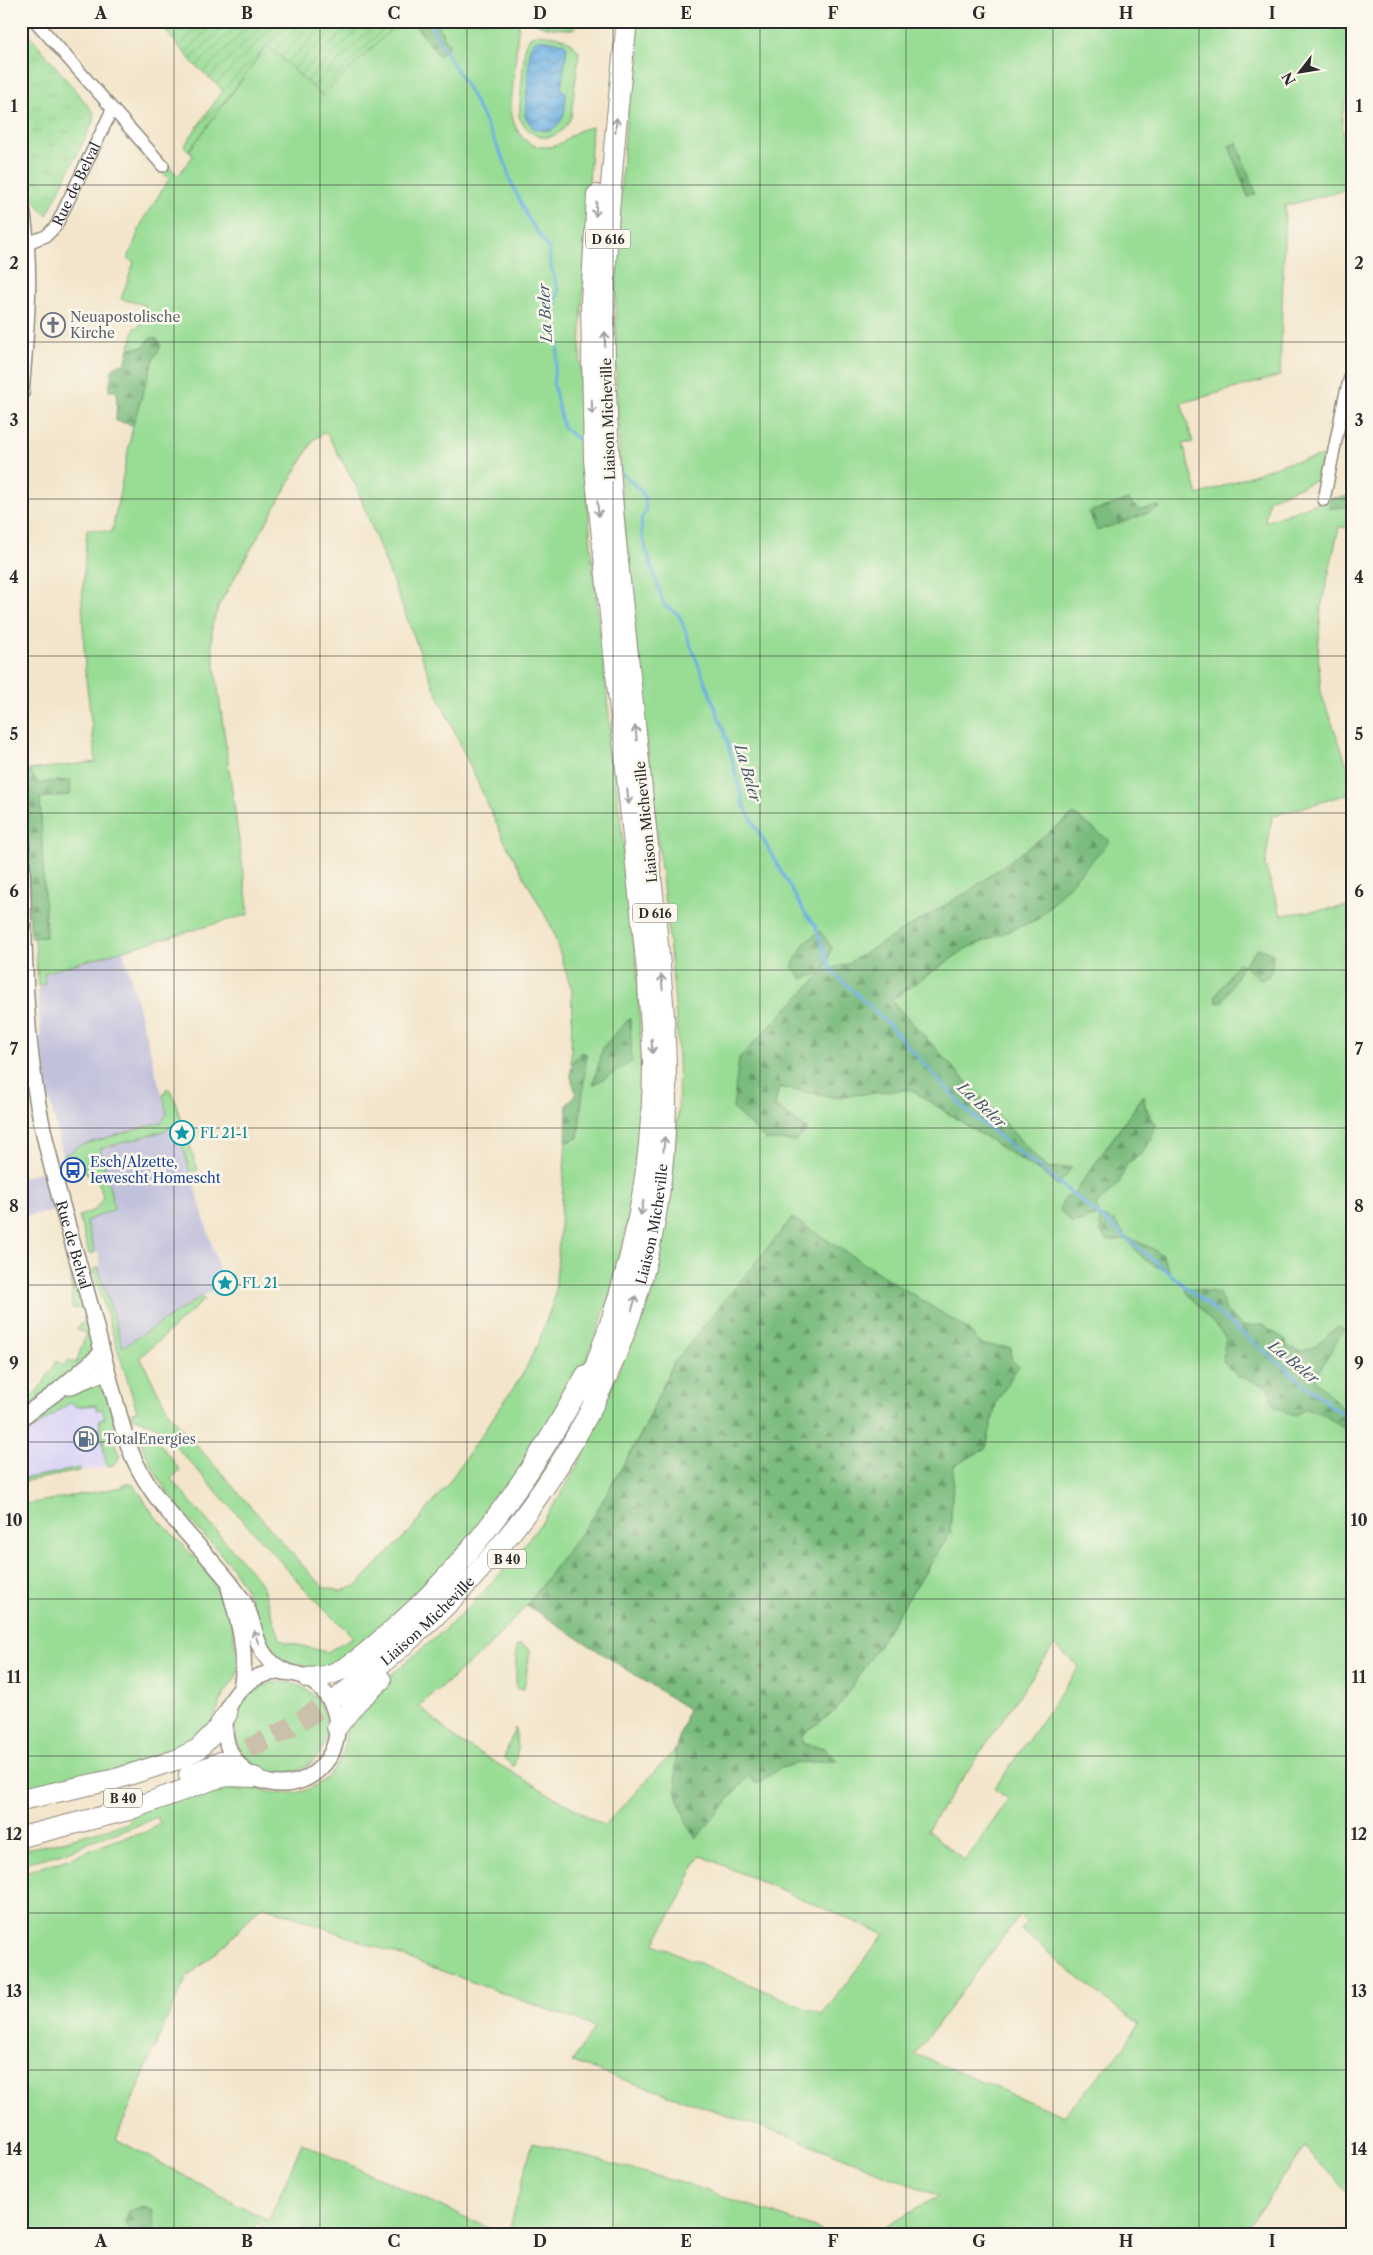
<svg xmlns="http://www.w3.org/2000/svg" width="1373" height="2255" viewBox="0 0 1373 2255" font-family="'Libre Caslon Text',serif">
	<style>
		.built { fill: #dcd5f6 }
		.industrial { fill: #c2c1dc }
		.grass { fill: #99dd95; stroke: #628460; fill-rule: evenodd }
		.forest { fill: url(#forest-firs); stroke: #527454 }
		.park { fill: url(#park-tufts); stroke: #628460 }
		.garden { fill: url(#garden-furrows); stroke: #628460 }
		.water { fill: url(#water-waves); stroke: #4c6e86 }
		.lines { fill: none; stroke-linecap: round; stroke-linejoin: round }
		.stream { stroke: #6db0e2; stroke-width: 3 }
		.highway-tunnel { stroke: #cbc0ab; stroke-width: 20; stroke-dasharray: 20 10; stroke-linecap: butt }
		.street-casing { stroke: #8f887b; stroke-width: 14 }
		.secondary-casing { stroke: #8f887b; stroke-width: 18 }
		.highway-casing { stroke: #8f887b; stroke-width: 22 }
		.street { stroke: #fff; stroke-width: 11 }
		.secondary { stroke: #fff; stroke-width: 15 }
		.highway { stroke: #fff; stroke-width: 20 }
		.oneway { stroke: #a0a0a0 }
		.grid { fill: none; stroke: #2b2b2b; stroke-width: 1; stroke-opacity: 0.55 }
		.labels { text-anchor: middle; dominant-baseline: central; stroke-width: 5; stroke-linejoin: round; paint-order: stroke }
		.shield { fill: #fbf7ec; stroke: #696865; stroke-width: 1 }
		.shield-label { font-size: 12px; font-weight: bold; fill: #2b2b2b }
		.street-label { font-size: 14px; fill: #2b2b2b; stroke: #fbf7ec }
		.worship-label { font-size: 14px; fill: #5b616d; stroke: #fbf7ec; text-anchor: start }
		.culture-label { font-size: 14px; fill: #0d838f; stroke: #fbf7ec; text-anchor: start }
		.transit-label { font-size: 14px; fill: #164399; stroke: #fbf7ec; text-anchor: start }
		.service-label { font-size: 14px; fill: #4e5e75; stroke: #fbf7ec; text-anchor: start }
		.water-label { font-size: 15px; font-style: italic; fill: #425a6b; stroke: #fbf7ec }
		.neatline { fill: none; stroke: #2b2b2b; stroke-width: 2 }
		.grid-label { font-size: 16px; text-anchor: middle; font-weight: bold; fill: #2b2b2b }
	</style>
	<defs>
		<pattern id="forest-firs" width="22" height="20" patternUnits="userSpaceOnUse" patternTransform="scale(1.25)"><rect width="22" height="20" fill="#7abc7e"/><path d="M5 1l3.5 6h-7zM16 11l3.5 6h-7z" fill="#649967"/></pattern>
		<pattern id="park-tufts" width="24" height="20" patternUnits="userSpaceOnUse" patternTransform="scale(1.25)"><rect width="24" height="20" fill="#99dd95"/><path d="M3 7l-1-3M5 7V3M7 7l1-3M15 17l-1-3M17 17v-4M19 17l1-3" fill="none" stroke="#84be81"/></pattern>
		<pattern id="garden-furrows" width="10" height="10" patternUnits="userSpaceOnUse" patternTransform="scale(1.25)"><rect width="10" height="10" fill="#99dd95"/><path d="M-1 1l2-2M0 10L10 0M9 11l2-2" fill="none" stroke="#84be81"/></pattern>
		<pattern id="water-waves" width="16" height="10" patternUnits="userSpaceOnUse" patternTransform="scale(1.25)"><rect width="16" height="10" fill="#6db0e2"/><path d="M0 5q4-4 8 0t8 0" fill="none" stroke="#5a8fb7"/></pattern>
	</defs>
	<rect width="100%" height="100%" fill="#fbf7ec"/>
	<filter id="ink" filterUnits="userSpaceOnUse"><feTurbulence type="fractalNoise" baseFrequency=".02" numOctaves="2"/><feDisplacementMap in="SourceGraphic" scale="10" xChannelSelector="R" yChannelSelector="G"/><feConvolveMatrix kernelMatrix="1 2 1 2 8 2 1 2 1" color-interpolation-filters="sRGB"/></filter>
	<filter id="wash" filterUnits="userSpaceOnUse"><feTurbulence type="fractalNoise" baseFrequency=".0096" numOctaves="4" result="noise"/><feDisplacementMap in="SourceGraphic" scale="20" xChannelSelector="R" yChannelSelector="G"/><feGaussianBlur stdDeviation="1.12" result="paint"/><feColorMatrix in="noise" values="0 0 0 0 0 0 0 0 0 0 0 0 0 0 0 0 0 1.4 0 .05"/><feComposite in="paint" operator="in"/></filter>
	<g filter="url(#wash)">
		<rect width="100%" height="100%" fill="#f3e5cb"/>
		<path class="built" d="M71,1402L80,1407L96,1405L102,1408L105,1419L99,1421L106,1464L109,1466L80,1471L79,1468L21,1479V1438Z"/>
		<path class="industrial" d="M123,950L167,1114L162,1122L106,1138L63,1155L47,1088L41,1043L38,986L45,985L44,974Z
			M176,1123L223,1283L123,1347L98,1267L101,1265L98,1252L95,1253L86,1221L115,1209L100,1150L164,1131Z
			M42,1171L54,1211L23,1217L28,1239L21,1240V1178Z"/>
		<path class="grass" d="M400,21H412L439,56L449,46L436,21H519L511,105C511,128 526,153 554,146C564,143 568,136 577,132C581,129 587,128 592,127L580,347L583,430L592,560L638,980L643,1106L634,1197L612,1288L594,1342L578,1379L502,1500L390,1628L321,1671C306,1665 278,1662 269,1651C264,1646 263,1636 260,1630C255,1613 250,1595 240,1580C224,1553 204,1537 184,1514C162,1489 147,1459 135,1428L156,1439L180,1470L171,1479L257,1578L263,1588L280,1638L285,1642L327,1652L353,1637L308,1592L158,1427L132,1417L131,1413L137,1411L93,1270L98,1267L123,1347L202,1296L204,1300L140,1357L170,1415L312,1576L324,1587L340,1591L356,1586L411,1530L447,1485L523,1374L539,1341L555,1296L566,1142L578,1138L581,1052L571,1064L572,991L552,928L503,838L430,678L356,486L326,432L314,439L219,605L212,625V645L249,914L44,973L45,985L38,986L35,938L46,936L40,798L70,795V780L38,783L29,770L96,762L85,670L82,601L87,529L112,532L133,425L153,360L160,348L129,349L135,327L139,328L145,305L121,299L134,262L128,259L143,220L169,179L160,170L166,163L178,176L193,156L189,151L268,44L393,27Z
			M533,21H580L573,29C559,29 544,29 533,21Z
			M637,21H1352V76L1342,118L1346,168L1352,167V188L1285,206L1280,376L1181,403L1193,442L1183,444L1198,495L1283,464L1324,456L1317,480L1269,499L1265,522L1331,498L1329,508L1352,507V528L1339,527L1321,608L1318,653L1321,693L1352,778V793L1272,816L1265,866L1281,915L1352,906V2196L1305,2147L1243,2234H873L939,2196L792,2137L572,2062L595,2027L262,1905L228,1942L187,1977L165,2023L116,2139L269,2221L302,2143L502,2234H272L257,2223L249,2234H21V1873L72,1858L115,1840L146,1832L160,1824L157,1817L131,1828L90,1841L74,1850L21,1864V1850L59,1842L128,1823L130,1818L141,1809L243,1781C280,1803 323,1797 342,1755C346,1745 344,1735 348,1726C352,1716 363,1702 371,1694C396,1668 426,1647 452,1623C495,1583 535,1536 566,1486C581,1461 592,1433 604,1406C645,1312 673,1216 678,1112C681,1033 670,954 662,876C649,762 635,647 625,533C617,435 613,336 618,237C621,165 629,93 637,21ZM1074,814L1038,919L967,948L891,1000L1046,1168L1071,1167L1058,1186L1048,1177L910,1089L833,1097L778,1087L775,1106L807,1130L733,1109L823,973L793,966L804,944L820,931L824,972L847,964L969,891ZM1143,1096L1145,1106L1156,1125L1140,1155L1127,1163L1119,1183L1095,1205L1099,1215L1087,1217L1063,1200L1075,1192ZM727,1300L966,1328L982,1345L1011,1348V1359L1018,1366L996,1403L986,1448L954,1466L950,1534L837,1709L802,1735L803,1744L825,1748L837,1760L798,1763L778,1769L757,1784L748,1776L677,1794L675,1750L604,1826L457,1740L419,1706L485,1650L527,1605L595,1514L644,1429L672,1365ZM1054,1645L1079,1667L994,1789L1009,1799L965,1861L927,1830ZM699,1855L884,1934L822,2015L654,1944L681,1897ZM1019,1916L1026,1923L1021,1930L1108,2002L1139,2024L1124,2047L1064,2116L915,2054Z
			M537,34C557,36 567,36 579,52L571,117C559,144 532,144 519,117L525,45L530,37Z
			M167,1088L172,1092L198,1170L190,1172L176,1123L164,1131L100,1149L115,1209L86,1221L95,1253L89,1254L79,1216L95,1210L103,1197L98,1181L85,1172L86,1168L67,1162L63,1155L71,1153L75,1147L162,1122L167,1114L163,1095Z
			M71,1272H75L85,1309L72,1308Z
			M81,1323L89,1325C91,1334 95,1343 91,1351C82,1370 41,1396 24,1410L22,1407L43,1384L56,1361L65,1366L68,1360L76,1363L86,1333L77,1330Z
			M89,1384L98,1385L109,1400L115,1423L112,1432L120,1455L117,1463L109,1466L106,1464L99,1420L105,1418L102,1409L97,1410L96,1405L76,1407L71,1402L21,1438V1425L62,1395Z
			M80,1468V1471L21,1482V1479Z
			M122,1484H129L135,1486L153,1514L201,1564L218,1588L231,1616L239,1669L235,1679L225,1692L208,1732L175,1755L21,1794V1739L28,1738L21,1704V1505L123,1487Z
			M520,1644L530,1650L524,1689L516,1688V1646Z
			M235 1728a46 46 0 1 1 92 0a46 46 0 1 1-92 0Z
			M515,1728L518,1748L514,1767L504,1758Z
			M533,2142L703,2189L831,2234H508Z"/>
		<path class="forest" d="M412,21H436L449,46L439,56Z
			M1237,143L1256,194L1248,197L1229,146Z
			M150,338H155L160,342V348L153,360L133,425L116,421L117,391H109L112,370L117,365L125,364L129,349L144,347Z
			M1352,496V507L1328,508L1331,498Z
			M1128,500L1139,510L1159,506V509L1097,531L1089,512Z
			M29,770L38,783L71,780L70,795L40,798L46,937L30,938L25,782Z
			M1074,814L1110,841L1038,919L967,948L891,1000L1046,1168L1072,1167L1058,1186L1048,1177L910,1089L833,1097L779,1087L775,1106L808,1130L795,1141L766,1140L733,1109L739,1058L822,973L802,979L792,966L804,944L820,931L832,948L824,971L847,964L969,891Z
			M1258,948L1274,954L1270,976L1260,979L1243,965L1223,1001L1217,1003L1215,996L1238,963L1243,965Z
			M630,1018L632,1062L593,1085L603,1047Z
			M581,1052L587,1054L578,1138L566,1142L567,1105L576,1093C569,1073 567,1068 581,1052Z
			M1144,1095L1145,1107L1156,1125L1151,1140L1140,1155L1127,1163L1119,1183L1096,1205L1099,1215L1115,1222L1128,1238L1152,1248L1162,1255L1170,1272C1148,1264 1141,1258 1127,1239L1106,1241L1101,1232L1099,1216L1087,1217L1082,1222L1071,1223L1060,1210L1063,1200L1075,1192Z
			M792,1218L966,1328L982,1345L1011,1348V1359L1018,1366L996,1403L986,1448L954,1466L950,1534L837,1709L802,1735L803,1744L825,1748L837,1760L798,1763L778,1769L757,1784L748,1776L697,1838L686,1821L677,1794L675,1750L688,1709L527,1605L595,1514L644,1429L672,1365Z
			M1185,1287L1219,1293L1226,1311L1242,1326L1263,1325L1286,1340L1287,1346L1301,1352L1316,1346L1338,1326L1344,1329L1315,1379L1352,1420V1434L1321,1413L1306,1409L1294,1416L1275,1407L1267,1386L1237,1376L1222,1360L1226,1338L1186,1292Z
			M142,2206L153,2211L155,2227L150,2234H136L125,2224L128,2212Z"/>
		<path class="park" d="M28,33L94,113L93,122L47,215C15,195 21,72 21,35Z"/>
		<path class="garden" d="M157,21H400L322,96L267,45L189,151L184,146L223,90L194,64Z"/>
		<path class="water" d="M539,39L564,43L567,48L561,89L566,92C565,109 566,123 549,131L534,129L525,117L530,48L533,43Z"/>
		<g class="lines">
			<path class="stream" d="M428,21L472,96L505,162L510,180L529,220L549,249L551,267L558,290L554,317L558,350L553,382L563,427L587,447
				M618,469L641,491L645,498L646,511L641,520L642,536L664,605L679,615L725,733L744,806L806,915L815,925L831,970L884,1020L968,1112L1074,1195L1352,1423"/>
		</g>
	</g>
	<g filter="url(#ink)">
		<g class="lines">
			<path class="highway-tunnel" d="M221,1762L284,1731L341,1695"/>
			<defs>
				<g id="street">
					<path d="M35,21L163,166"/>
					<path d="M21,23L26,21"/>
					<path id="s1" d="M27,243L46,236L56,226L112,110"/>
					<path d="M1324,500L1344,400L1352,370"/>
				</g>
				<g id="secondary">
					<path d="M21,203C33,267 26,329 21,394"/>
					<path id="s2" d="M21,839C25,922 22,1005 35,1087C47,1163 73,1241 93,1315C100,1345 108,1374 116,1403C122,1425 128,1450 140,1471C164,1515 203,1547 233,1587C237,1593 243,1599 246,1606C259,1634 253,1656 287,1672"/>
					<path d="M69,1387L107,1371"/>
					<path d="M21,1418L54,1394L102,1353"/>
					<path d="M229,1588C239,1622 248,1654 241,1688"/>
					<circle cx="281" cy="1728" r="56"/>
				</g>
				<g id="highway">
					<path d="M586,1391C595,1372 600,1350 608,1330C639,1241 653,1155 653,1061C652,1034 649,1007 648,981L594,460L591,302L597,195"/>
					<path d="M308,1678C316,1677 324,1677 331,1674C350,1668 368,1651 383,1638C468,1567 534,1472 586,1375"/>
					<path id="s3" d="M341,1695C513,1569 641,1386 662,1170C673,1065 660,961 649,857C638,748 626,640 615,532C608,451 603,370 605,289C608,200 617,110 627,21"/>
					<path d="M337,1727L356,1703L381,1680"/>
					<path d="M189,1775L221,1762"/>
					<path d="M21,1800L116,1779L176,1760L198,1749L215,1732L227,1714"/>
					<path d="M21,1837L128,1810L214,1779L229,1776L254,1777"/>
				</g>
			</defs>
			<use href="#street" class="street-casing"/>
			<use href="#secondary" class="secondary-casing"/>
			<use href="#highway" class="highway-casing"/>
			<use href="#street" class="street"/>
			<use href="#secondary" class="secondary"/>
			<use href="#highway" class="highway"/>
		</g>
		<defs><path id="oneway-shaft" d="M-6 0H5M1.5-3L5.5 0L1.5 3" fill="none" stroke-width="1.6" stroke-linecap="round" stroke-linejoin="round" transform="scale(1.25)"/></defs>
		<g class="oneway">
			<use href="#oneway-shaft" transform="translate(616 125) rotate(-84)"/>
			<use href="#oneway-shaft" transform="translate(596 209) rotate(94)"/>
			<use href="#oneway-shaft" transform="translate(605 339) rotate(-90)"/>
			<use href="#oneway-shaft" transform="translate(592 407) rotate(88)"/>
			<use href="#oneway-shaft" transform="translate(598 509) rotate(85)"/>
			<use href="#oneway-shaft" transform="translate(636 733) rotate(-96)"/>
			<use href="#oneway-shaft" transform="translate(628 797) rotate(84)"/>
			<use href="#oneway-shaft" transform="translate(662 982) rotate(-94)"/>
			<use href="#oneway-shaft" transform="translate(652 1046) rotate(86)"/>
			<use href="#oneway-shaft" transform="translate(664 1144) rotate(-86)"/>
			<use href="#oneway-shaft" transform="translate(642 1208) rotate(101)"/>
			<use href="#oneway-shaft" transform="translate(634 1303) rotate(-74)"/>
			<use href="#oneway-shaft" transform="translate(256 1637) rotate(-111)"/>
		</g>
	</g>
	<path class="grid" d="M174,21V2234M320,21V2234M467,21V2234M613,21V2234M760,21V2234M906,21V2234M1053,21V2234M1199,21V2234M21,185H1352M21,342H1352M21,499H1352M21,656H1352M21,813H1352M21,970H1352M21,1128H1352M21,1285H1352M21,1442H1352M21,1599H1352M21,1756H1352M21,1913H1352M21,2070H1352"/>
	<defs>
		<symbol id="church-ring" viewBox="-11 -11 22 22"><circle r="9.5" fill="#fbf7ec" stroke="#6b7280" stroke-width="1.5"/><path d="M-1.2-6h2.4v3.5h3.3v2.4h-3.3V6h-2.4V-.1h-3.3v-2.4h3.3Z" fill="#6b7280"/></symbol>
		<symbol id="sight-ring" viewBox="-11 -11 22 22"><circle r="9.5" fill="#fbf7ec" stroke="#0f9aa8" stroke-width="1.5"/><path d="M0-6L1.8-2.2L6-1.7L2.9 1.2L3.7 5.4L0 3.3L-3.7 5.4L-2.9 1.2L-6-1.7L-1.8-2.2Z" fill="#0f9aa8"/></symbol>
		<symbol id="bus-ring" viewBox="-11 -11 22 22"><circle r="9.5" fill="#fbf7ec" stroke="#1a4fb4" stroke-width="1.5"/><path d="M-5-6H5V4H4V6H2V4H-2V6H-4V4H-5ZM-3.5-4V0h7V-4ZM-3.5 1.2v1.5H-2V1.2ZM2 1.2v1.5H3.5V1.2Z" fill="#1a4fb4"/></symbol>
		<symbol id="fuel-ring" viewBox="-11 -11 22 22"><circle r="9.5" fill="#fbf7ec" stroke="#5c6f8a" stroke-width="1.5"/><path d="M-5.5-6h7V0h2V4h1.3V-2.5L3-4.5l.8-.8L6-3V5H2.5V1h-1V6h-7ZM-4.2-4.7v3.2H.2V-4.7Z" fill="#5c6f8a"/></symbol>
	</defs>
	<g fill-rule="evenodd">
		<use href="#church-ring" x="39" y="311" width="28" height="28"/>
		<use href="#sight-ring" x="168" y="1119" width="28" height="28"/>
		<use href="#bus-ring" x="59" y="1156" width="28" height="28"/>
		<use href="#sight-ring" x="211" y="1269" width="28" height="28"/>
		<use href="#fuel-ring" x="72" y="1425" width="28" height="28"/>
	</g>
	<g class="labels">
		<g class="shield">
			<rect x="585.5" y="229.5" width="45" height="19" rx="4"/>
			<rect x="632.5" y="903.5" width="45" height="19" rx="4"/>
			<rect x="488" y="1549.5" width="38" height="19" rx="4"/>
			<rect x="104" y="1788.5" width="38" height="19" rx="4"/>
		</g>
		<g class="shield-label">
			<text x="608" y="239">D 616</text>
			<text x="655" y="913">D 616</text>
			<text x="507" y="1559">B 40</text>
			<text x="123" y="1798">B 40</text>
		</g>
		<g class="street-label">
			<text stroke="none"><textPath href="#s1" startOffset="81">Rue de Belval</textPath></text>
			<text transform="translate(608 419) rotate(-92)">Liaison Micheville</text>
			<text transform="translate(646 822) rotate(-96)">Liaison Micheville</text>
			<text stroke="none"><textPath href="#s3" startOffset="579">Liaison Micheville</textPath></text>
			<text stroke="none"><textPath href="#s2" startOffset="411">Rue de Belval</textPath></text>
			<text stroke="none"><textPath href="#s3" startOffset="114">Liaison Micheville</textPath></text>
		</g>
		<g class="worship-label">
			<text x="70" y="317">Neuapostolische<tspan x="70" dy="16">Kirche</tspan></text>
		</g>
		<g class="culture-label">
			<text x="200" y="1133">FL 21-1</text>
			<text x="242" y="1283">FL 21</text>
		</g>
		<g class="transit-label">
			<text x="90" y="1162">Esch/Alzette,<tspan x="90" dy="16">Iewescht Homescht</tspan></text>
		</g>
		<g class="service-label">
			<text x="104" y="1439">TotalEnergies</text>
		</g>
		<g class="water-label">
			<text transform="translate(545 313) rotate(-93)">La Beler</text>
			<text transform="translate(748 773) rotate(74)">La Beler</text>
			<text transform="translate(982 1105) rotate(43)">La Beler</text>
			<text transform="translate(1294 1362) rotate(39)">La Beler</text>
		</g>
	</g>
	<rect width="1373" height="2255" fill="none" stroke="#fbf7ec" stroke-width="55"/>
	<g transform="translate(1300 72) rotate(239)" stroke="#fbf7ec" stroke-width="4" paint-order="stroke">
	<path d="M0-4L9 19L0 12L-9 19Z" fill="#2b2b2b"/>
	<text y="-8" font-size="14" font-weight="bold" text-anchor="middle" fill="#2b2b2b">N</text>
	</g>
	<rect x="28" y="28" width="1318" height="2200" class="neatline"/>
	<g class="grid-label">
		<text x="101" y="19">A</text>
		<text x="247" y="19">B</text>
		<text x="394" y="19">C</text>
		<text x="540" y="19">D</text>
		<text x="686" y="19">E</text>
		<text x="833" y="19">F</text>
		<text x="979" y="19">G</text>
		<text x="1126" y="19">H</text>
		<text x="1272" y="19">I</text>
		<text x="14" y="112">1</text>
		<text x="1359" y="112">1</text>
		<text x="14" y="269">2</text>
		<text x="1359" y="269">2</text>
		<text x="14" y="426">3</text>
		<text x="1359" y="426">3</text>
		<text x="14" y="583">4</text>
		<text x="1359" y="583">4</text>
		<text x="14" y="740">5</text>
		<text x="1359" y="740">5</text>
		<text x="14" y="897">6</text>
		<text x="1359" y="897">6</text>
		<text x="14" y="1055">7</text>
		<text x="1359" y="1055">7</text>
		<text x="14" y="1212">8</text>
		<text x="1359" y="1212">8</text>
		<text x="14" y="1369">9</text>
		<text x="1359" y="1369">9</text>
		<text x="14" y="1526">10</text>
		<text x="1359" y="1526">10</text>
		<text x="14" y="1683">11</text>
		<text x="1359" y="1683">11</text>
		<text x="14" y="1840">12</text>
		<text x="1359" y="1840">12</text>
		<text x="14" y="1997">13</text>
		<text x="1359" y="1997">13</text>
		<text x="14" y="2155">14</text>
		<text x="1359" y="2155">14</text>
		<text x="101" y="2247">A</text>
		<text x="247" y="2247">B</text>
		<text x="394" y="2247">C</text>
		<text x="540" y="2247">D</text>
		<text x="686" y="2247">E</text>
		<text x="833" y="2247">F</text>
		<text x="979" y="2247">G</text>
		<text x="1126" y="2247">H</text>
		<text x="1272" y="2247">I</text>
	</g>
</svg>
